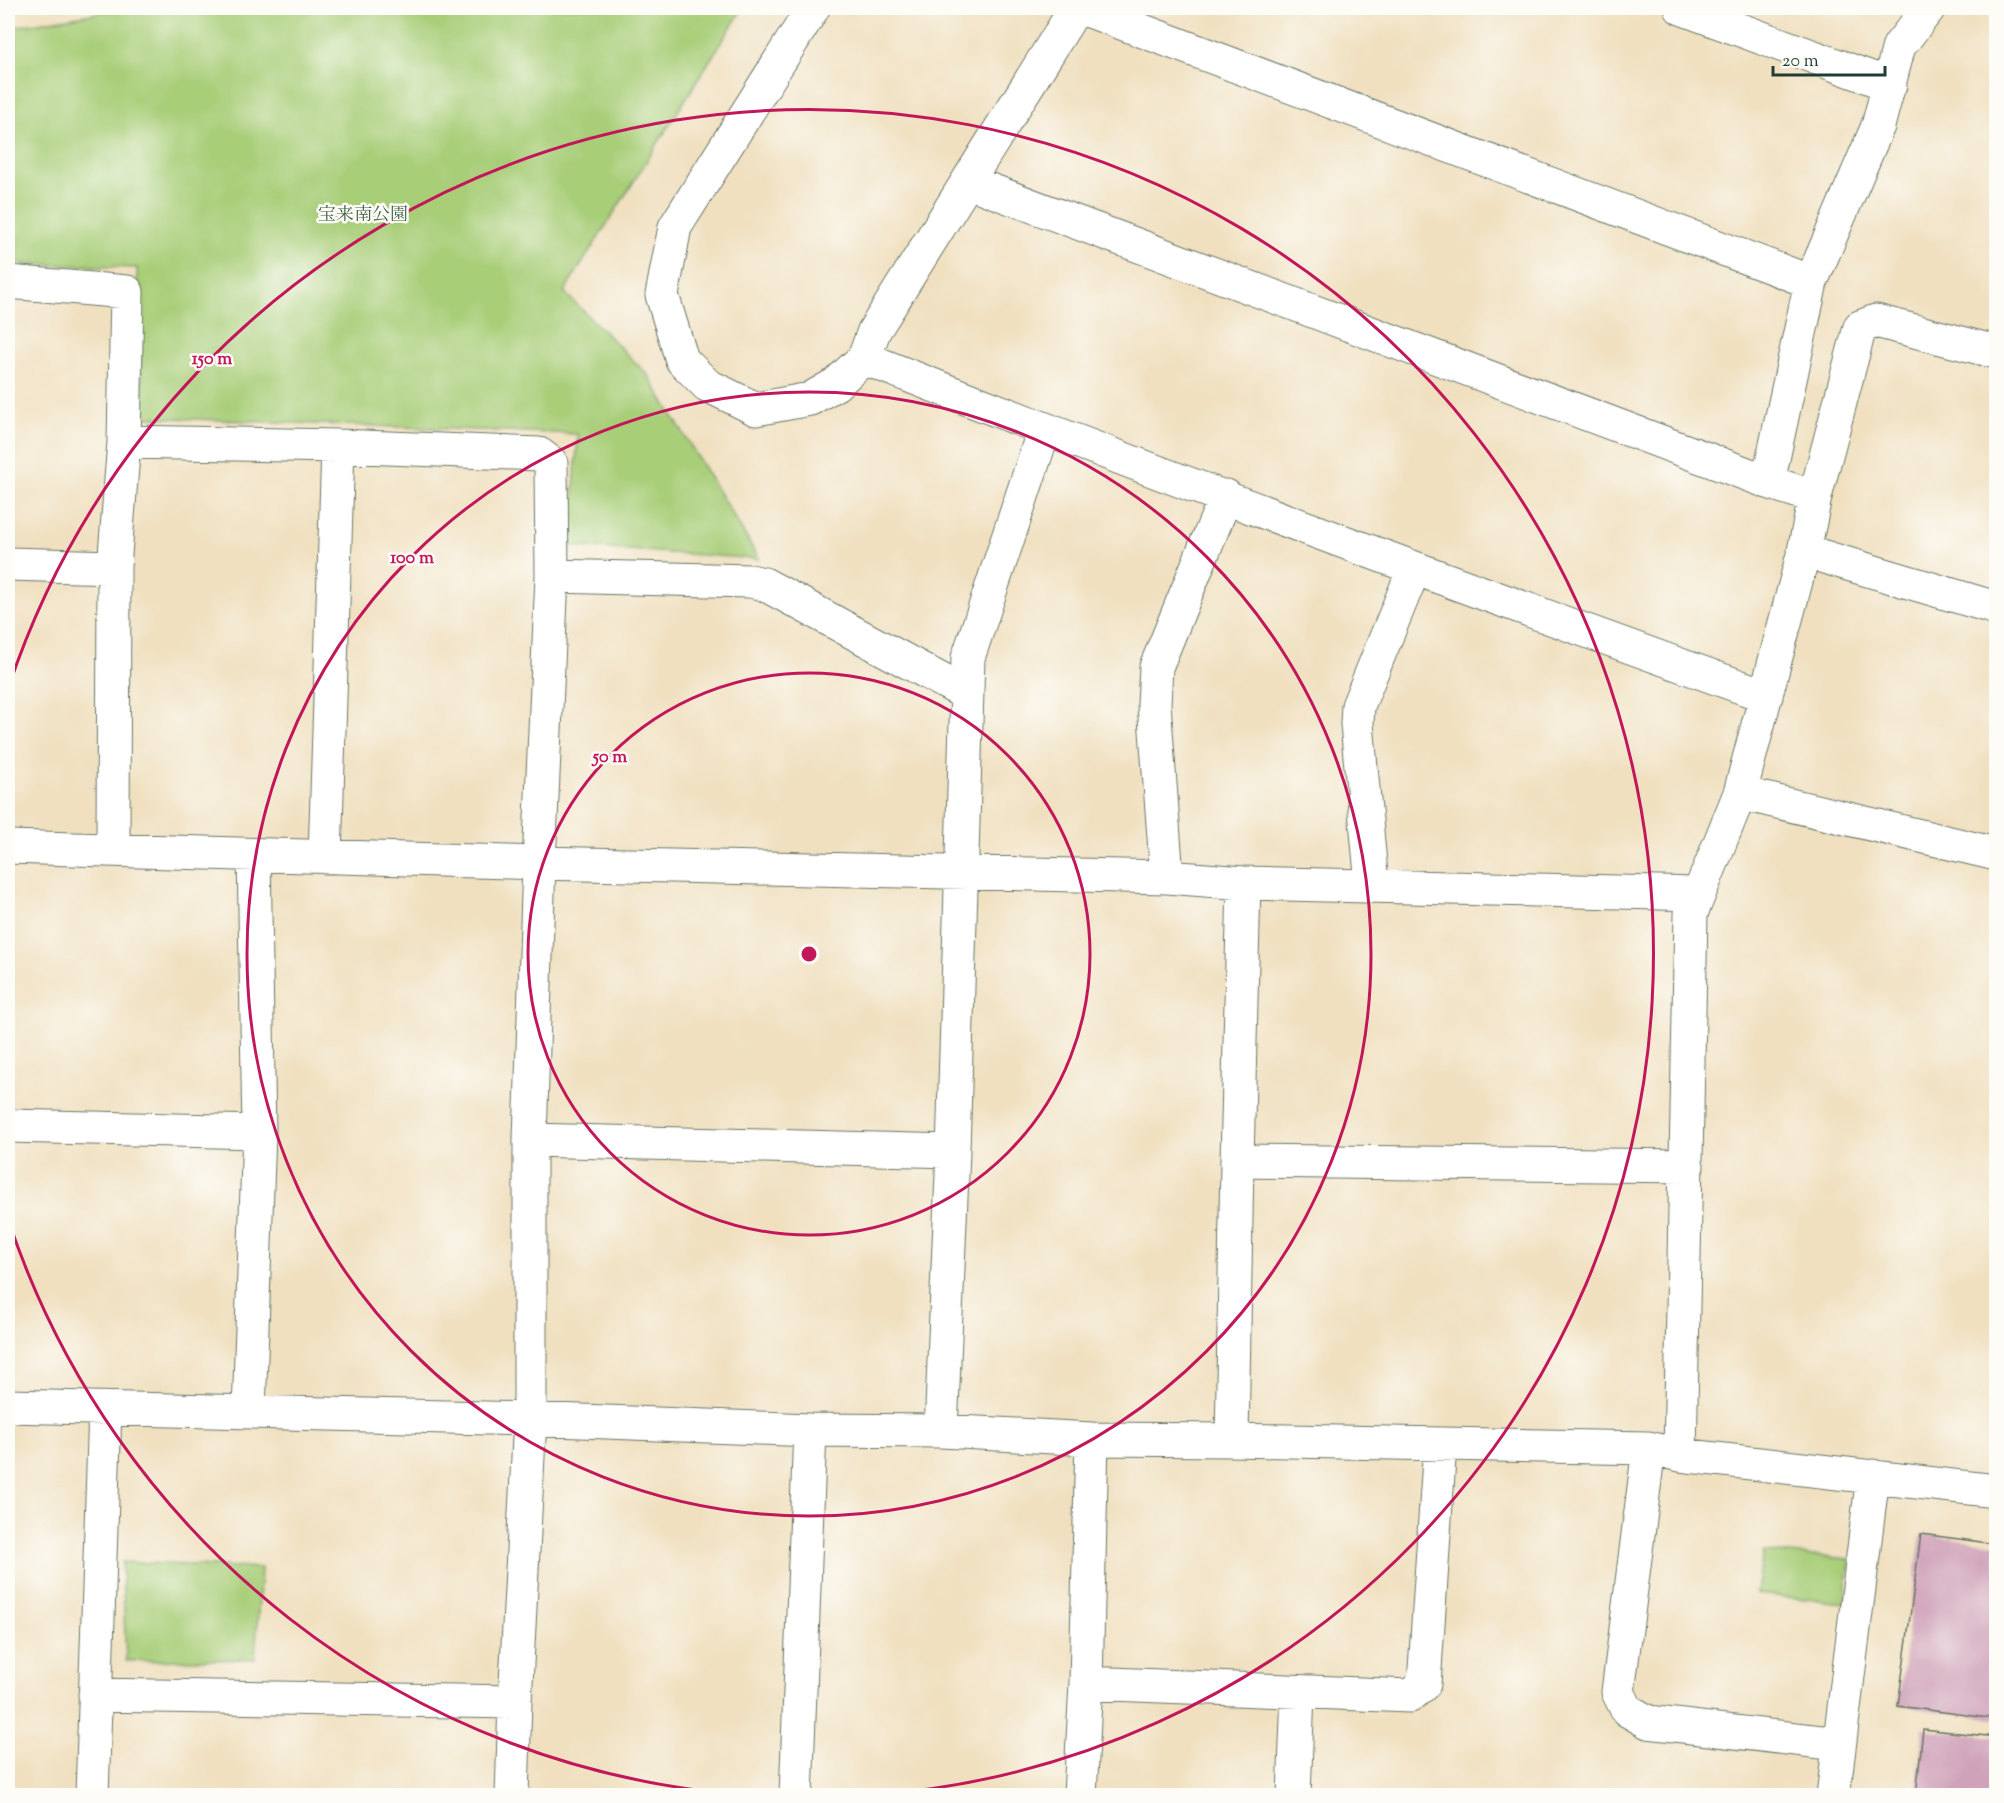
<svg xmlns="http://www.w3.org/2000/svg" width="2004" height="1803" viewBox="0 0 2004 1803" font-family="'Sorts Mill Goudy','Noto Serif JP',serif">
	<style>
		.green { fill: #a8ce78; stroke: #648656; stroke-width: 1.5 }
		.building { fill: #cfa2b9 }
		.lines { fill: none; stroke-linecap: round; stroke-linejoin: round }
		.minor-casing { stroke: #687665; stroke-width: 35 }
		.minor { stroke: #fff; stroke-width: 33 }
		.ring { fill: none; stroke: #c2185b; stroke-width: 3 }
		.labels { text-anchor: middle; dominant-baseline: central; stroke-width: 5; stroke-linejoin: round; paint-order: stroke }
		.park-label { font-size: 18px; fill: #416145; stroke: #fdfcf7 }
		.centre { fill: #c2185b; stroke: #fdfcf7; stroke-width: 3 }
		.ring-label { font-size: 18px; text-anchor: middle; font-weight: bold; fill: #c2185b; stroke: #fdfcf7; stroke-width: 5; stroke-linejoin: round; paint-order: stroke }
	</style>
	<rect width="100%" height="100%" fill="#fdfcf7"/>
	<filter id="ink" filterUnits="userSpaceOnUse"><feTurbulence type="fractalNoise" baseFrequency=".0167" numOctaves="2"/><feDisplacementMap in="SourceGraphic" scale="12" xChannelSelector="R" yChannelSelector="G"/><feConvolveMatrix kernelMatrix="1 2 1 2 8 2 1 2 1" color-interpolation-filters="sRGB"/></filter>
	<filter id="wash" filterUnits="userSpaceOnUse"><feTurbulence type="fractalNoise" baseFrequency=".008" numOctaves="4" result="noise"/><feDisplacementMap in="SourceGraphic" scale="24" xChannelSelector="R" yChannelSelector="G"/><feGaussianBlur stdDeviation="1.35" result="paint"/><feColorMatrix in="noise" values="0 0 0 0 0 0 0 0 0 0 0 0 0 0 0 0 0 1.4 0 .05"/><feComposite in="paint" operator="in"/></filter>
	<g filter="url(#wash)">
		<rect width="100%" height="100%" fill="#f0e0c0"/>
		<path class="green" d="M128,8H743L564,292L648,375L759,559L570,546L578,434L143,417L137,268L8,263V28Z
			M1763,1552L1850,1559L1845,1603L1757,1594Z
			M122,1562L261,1568L255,1659L126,1661Z"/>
		<g id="blocks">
			<path class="building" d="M1921,1534L1996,1544V1719L1898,1706Z
				M1923,1729L1996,1737V1796H1916Z"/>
		</g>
	</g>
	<g filter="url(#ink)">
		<use href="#blocks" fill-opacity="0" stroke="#687665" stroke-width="1.5"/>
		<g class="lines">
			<defs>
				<path id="minor" d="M813,8L675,227L662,295L682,360L707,385L756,409L810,399L836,384L864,358L874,331L1076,8
					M1082,8L1811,282
					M1681,8L1890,85
					M969,182L1768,482L1815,497
					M8,282L127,292L124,442L114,567L113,849
					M864,358C1163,477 1464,587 1766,696
					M124,442L338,446L539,454L551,463L552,576L539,863L530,1140V1419L515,1702L512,1796
					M1768,482L1811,282L1878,126L1899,46L1929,8
					M1804,551L1996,608
					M8,564L114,567
					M552,576L750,581L764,584L965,693
					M1740,793L1996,854
					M8,847L539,863L1167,877L1244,883L1699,894
					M325,857L338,446
					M1167,877L1154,704L1156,667L1226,496
					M1372,885L1357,724L1358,706L1414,569
					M8,1126L259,1132
					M530,1140L953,1151
					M1237,1161L1687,1166
					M8,1406L530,1419L810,1430L941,1431L1092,1439L1232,1440L1649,1448L1680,1455L1996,1491
					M249,1412L259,1132L254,855
					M941,1431L953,1151L968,658L1044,430
					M1232,1440L1237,1161L1244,883
					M1649,1448L1618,1692L1627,1710L1648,1722L1839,1744
					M1680,1455L1691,914L1740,793L1804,551L1815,497L1860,327L1876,321L1996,352
					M1086,1683L1410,1696L1424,1684L1440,1444
					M95,1695L515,1702
					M92,1796L105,1409
					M796,1796L810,1430
					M1080,1796L1086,1683L1092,1439
					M1294,1796L1298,1692
					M1833,1796L1873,1476"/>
			</defs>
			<use href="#minor" class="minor-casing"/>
			<use href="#minor" class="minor"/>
		</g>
	</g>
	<g class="ring">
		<circle cx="809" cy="954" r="281"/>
		<circle cx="809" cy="954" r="562"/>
		<path d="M743 1795A844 844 0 0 1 9 1222M9 686A844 844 0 1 1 875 1795"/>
	</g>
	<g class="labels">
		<g class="park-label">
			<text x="363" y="216">宝来南公園</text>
		</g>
	</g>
	<circle cx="809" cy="954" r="9" class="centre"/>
	<g class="ring-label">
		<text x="212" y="364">150 m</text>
		<text x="412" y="563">100 m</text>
		<text x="610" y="762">50 m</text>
	</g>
	<rect width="2004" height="1803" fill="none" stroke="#fdfcf7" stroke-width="30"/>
	<path d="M1773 66v9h112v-9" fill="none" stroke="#1f3d34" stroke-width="3"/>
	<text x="1782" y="66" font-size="18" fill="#1f3d34" stroke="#fdfcf7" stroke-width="4.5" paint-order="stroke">20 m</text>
</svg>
